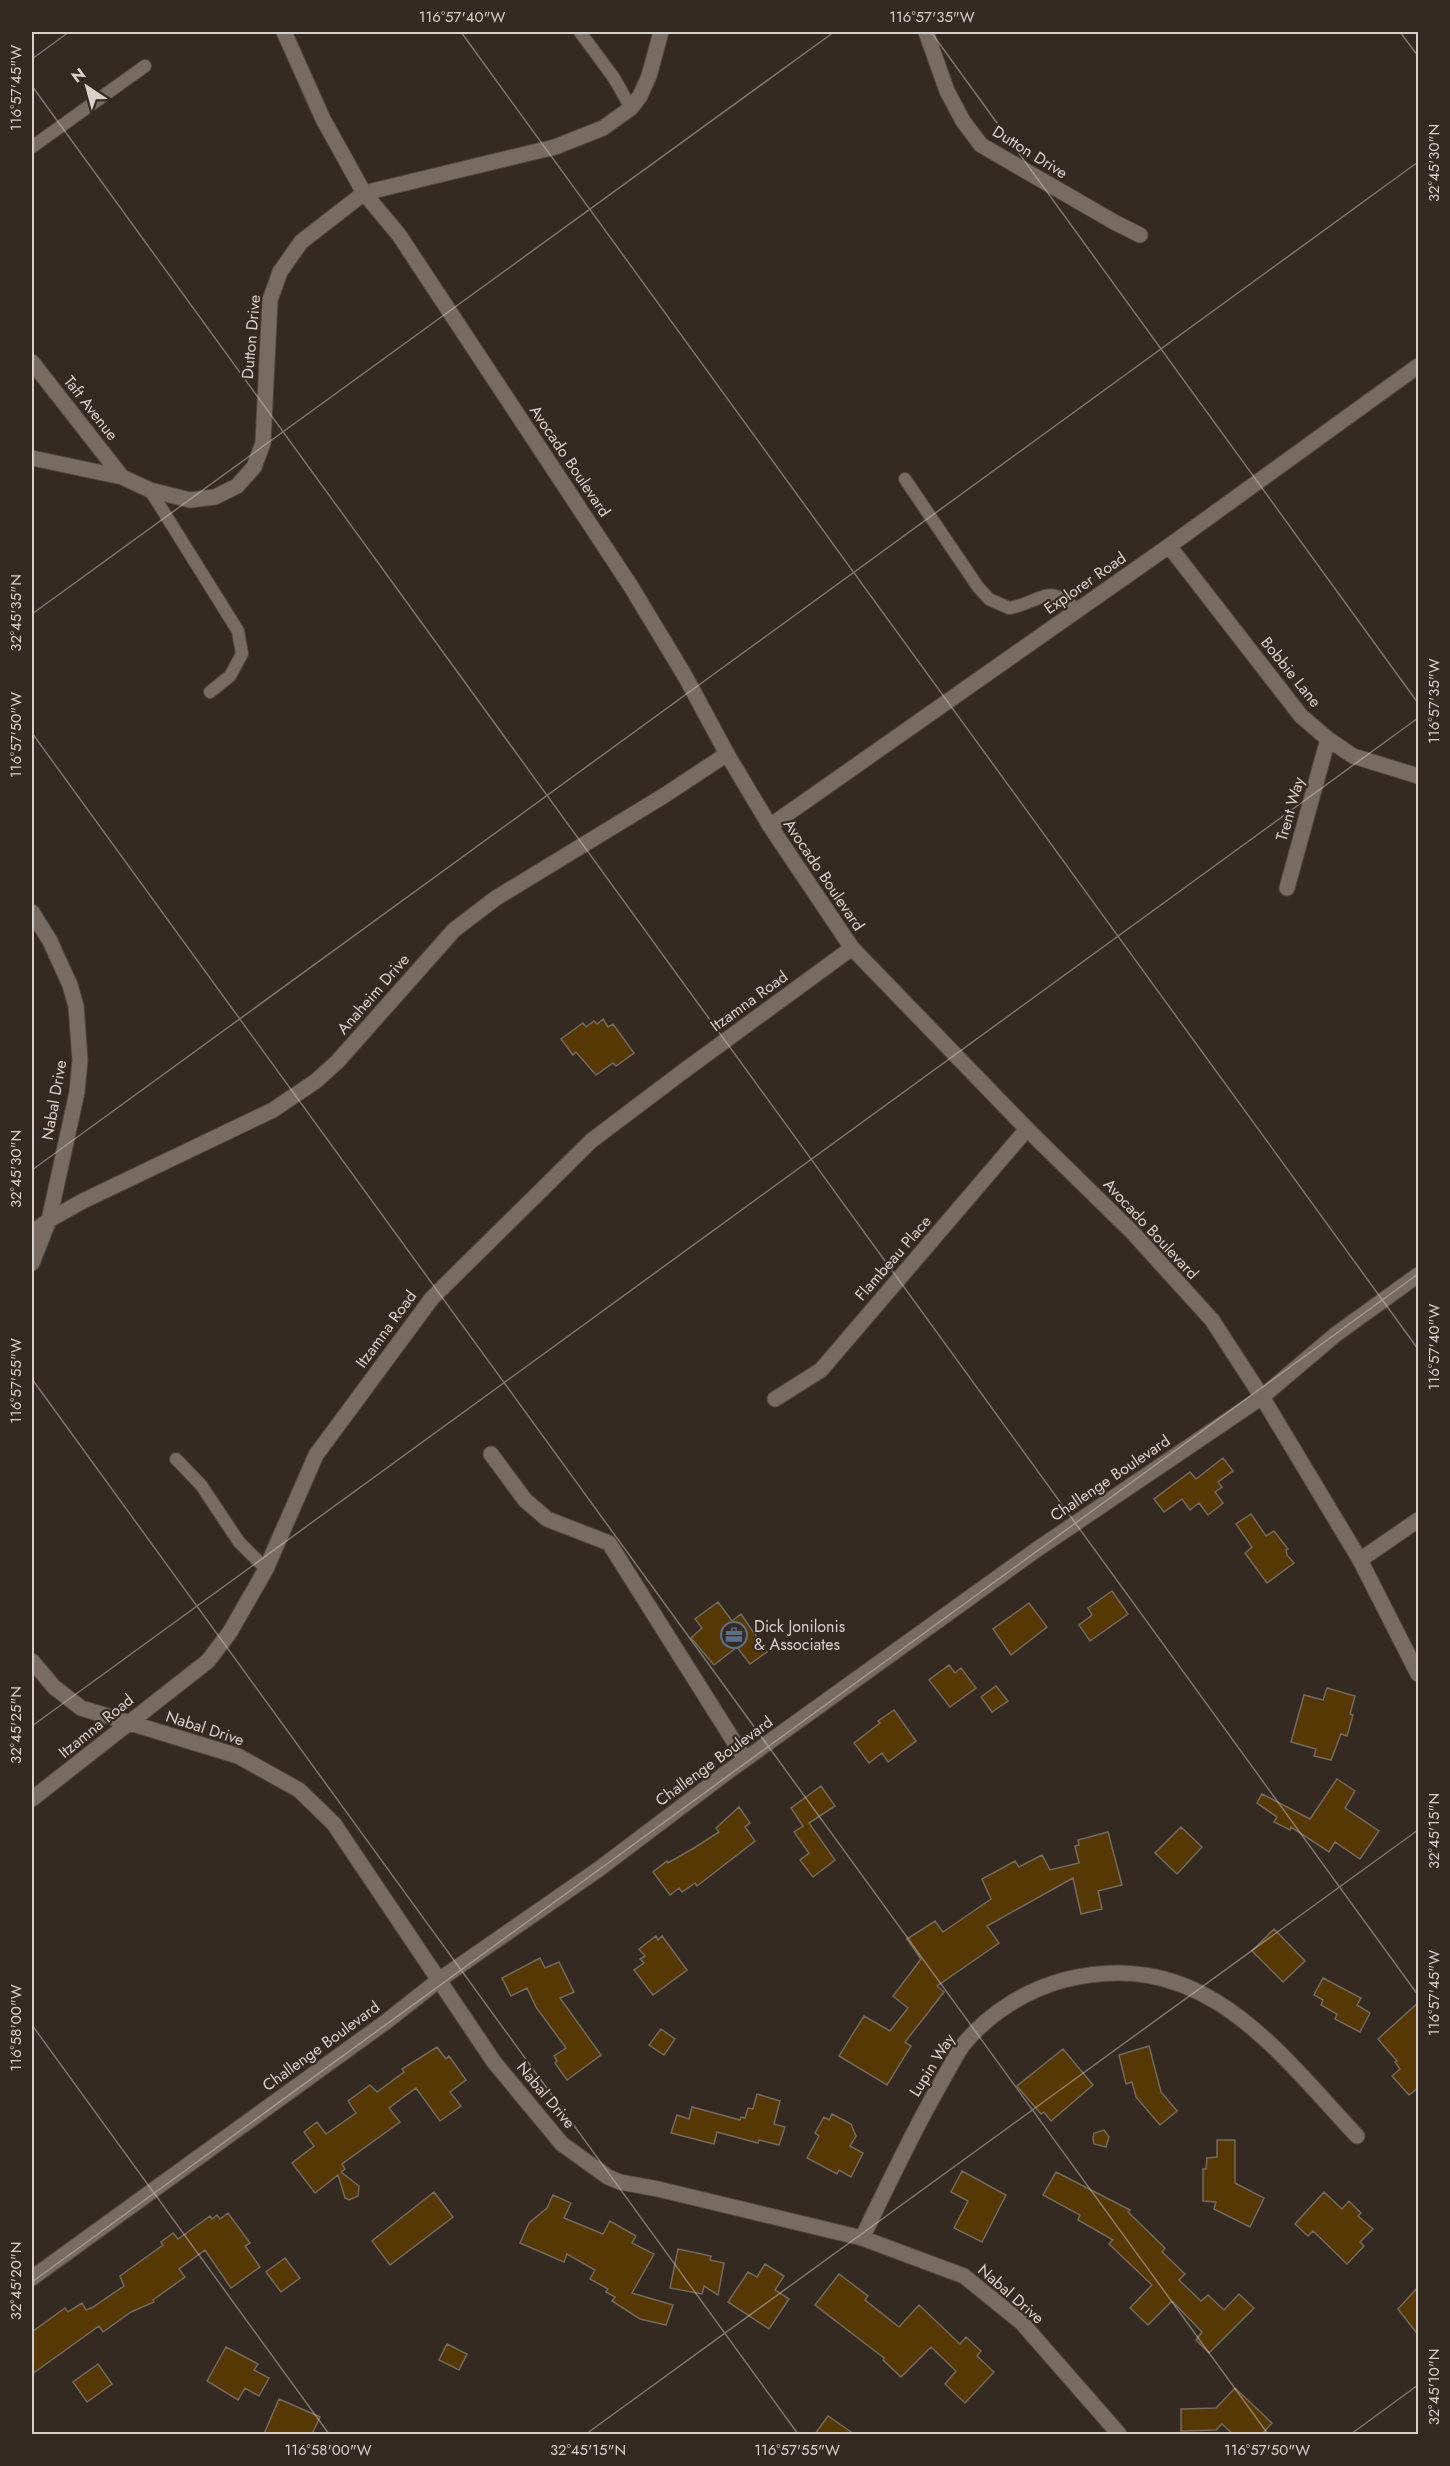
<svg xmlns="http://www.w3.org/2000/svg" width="1450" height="2466" viewBox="0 0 1450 2466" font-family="Jost,sans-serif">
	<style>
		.building { fill: #563805; stroke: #73695d; stroke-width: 1.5 }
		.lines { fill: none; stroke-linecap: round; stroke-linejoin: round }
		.lane-casing { stroke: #514841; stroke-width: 14 }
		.street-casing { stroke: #514841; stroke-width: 17 }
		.secondary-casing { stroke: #514841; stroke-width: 17 }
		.lane { stroke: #786b61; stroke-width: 12 }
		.street { stroke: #786b61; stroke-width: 15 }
		.secondary { stroke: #786b61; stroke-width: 15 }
		.ticks { fill: none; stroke: #d8d1cb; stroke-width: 1.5; stroke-opacity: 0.45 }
		.labels { text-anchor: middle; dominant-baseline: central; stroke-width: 4.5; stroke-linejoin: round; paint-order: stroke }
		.street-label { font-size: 16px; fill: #d8d1cb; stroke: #352a22 }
		.poi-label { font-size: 16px; fill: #d8d1cb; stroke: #352a22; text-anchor: start }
		.neatline { fill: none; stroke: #d8d1cb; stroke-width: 2 }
		.ticks-label { font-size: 15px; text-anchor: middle; fill: #d8d1cb }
	</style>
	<rect width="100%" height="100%" fill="#352a22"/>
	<path class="building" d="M603,1019L608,1027L613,1024L634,1053L616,1066L613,1063L596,1075L576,1052L573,1055L561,1039L583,1023L586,1027L594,1021L597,1024Z
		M1223,1458L1233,1471L1218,1482L1222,1487L1215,1492L1223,1503L1208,1515L1199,1503L1190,1510L1182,1499L1164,1512L1154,1499L1190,1472L1196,1479Z
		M1251,1514L1266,1536L1274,1531L1288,1549L1286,1550L1287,1555L1294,1563L1267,1583L1245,1553L1252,1547L1236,1524Z
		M1112,1591L1128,1614L1090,1641L1079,1625L1092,1615L1088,1608Z
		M718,1602L732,1621L741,1614L767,1652L750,1664L737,1647L714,1665L691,1638L702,1628L695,1619Z
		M1029,1603L1047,1627L1011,1655L993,1629Z
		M949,1665L955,1673L961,1668L976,1688L950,1707L929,1680Z
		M996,1686L1008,1701L992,1712L981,1697Z
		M1327,1688L1355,1696L1350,1714L1353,1715L1347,1736L1341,1734L1331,1760L1314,1756L1316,1749L1291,1742L1304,1695L1323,1700Z
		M894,1710L916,1741L888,1762L882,1753L869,1763L854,1743L880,1723L878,1721Z
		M1337,1779L1355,1791L1345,1808L1379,1831L1360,1859L1335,1842L1329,1852L1291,1827L1290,1830L1274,1822L1277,1817L1257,1803L1262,1794L1310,1819Z
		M821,1786L835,1806L809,1823L835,1860L813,1877L800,1860L809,1853L794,1832L803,1826L791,1808Z
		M739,1807L750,1823L745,1827L755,1841L697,1886L695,1883L682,1892L679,1888L670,1895L653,1872L667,1861L668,1863L694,1848L719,1832L716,1828Z
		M1181,1827L1202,1847L1177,1874L1155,1853Z
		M1108,1832L1122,1885L1098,1891L1102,1909L1081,1914L1073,1878L987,1926L999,1943L937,1986L944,1992L905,2042L911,2046L887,2085L839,2056L864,2016L890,2031L908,2008L893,1996L921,1959L907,1939L935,1921L943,1932L991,1899L982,1879L1015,1861L1019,1867L1042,1855L1050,1870L1079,1863L1075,1846L1079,1845L1078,1840Z
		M1274,1929L1305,1961L1283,1982L1252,1951Z
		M656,1936L658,1940L662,1936L687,1970L653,1995L634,1970L644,1963L640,1959L645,1956L639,1949Z
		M540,1958L545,1968L559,1962L574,1992L560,1998L601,2055L567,2080L555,2063L557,2061L554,2056L566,2048L536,2007L527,1988L511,1996L502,1978Z
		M1323,1978L1361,1998L1357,2005L1370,2013L1360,2032L1335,2019L1337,2014L1321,2005L1323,2000L1314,1995Z
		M1419,2002V2087L1409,2095L1392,2076L1400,2069L1395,2062L1397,2061L1378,2039Z
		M661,2029L675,2039L664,2055L649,2045Z
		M1149,2046L1161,2092L1177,2111L1160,2125L1136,2097L1132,2082L1126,2084L1119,2055Z
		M437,2047L446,2059L449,2056L466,2080L450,2092L461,2106L440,2121L416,2088L389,2108L400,2122L342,2164L345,2169L341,2172L359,2186L358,2196L349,2200L345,2198L338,2175L315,2193L292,2163L314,2146L304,2132L317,2122L326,2134L356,2113L348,2101L370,2085L377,2092L404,2072L402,2069Z
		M1063,2049L1093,2085L1051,2121L1044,2112L1041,2114L1017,2086Z
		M757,2094L780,2101L774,2124L785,2127L779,2145L759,2140L758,2143L717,2132L714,2144L671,2133L677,2115L689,2119L692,2107L740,2120L741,2117L745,2118L748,2108L753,2109Z
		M832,2114L851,2124L856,2136L850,2146L863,2153L851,2177L839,2170L837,2174L807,2158L819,2136L815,2133L824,2117L829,2120Z
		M1104,2130L1109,2137L1106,2147L1094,2144L1093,2138L1094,2133Z
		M1217,2140H1235V2183L1264,2198L1250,2227L1214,2209L1216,2202L1203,2201V2169H1206L1207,2158L1217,2157Z
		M962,2171L1006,2195L982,2242L954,2228L968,2201L951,2192Z
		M1056,2172L1130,2210L1128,2212L1165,2248L1162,2252L1185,2274L1179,2280L1201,2301L1208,2295L1224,2310L1239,2294L1254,2308L1209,2353L1196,2340L1202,2332L1172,2301L1148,2325L1130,2308L1152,2285L1109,2244L1113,2240L1078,2220L1080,2215L1043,2195Z
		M434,2192L453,2217L390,2265L372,2241Z
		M1324,2192L1342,2209L1349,2201L1361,2213L1358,2216L1373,2229L1360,2242L1364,2246L1347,2264L1313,2231L1308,2236L1295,2224Z
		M553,2195L571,2203L564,2218L603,2234L610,2221L636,2236L632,2243L654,2254L632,2293L673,2305L666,2325L640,2319L612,2301L615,2297L606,2292L608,2289L590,2279L595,2270L567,2254L564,2262L520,2243L529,2223L547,2208Z
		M228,2213L250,2243L245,2246L260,2267L231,2288L205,2250L179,2269L185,2277L153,2300L154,2302L131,2312L103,2332L99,2326L32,2374V2332L65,2308L68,2312L82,2303L86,2310L93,2307L124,2286L120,2276L163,2245L161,2242L173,2233L178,2239L210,2216L212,2219L217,2215L220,2219Z
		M678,2249L711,2256L710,2260L724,2263L718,2295L704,2286L702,2294L670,2288Z
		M285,2258L300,2278L281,2292L266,2272Z
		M765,2264L784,2276L775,2290L789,2299L769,2329L728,2302L748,2272L757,2277Z
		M839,2274L868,2296L865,2300L899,2327L919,2305L960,2344L966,2337L981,2351L977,2356L994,2372L965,2403L945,2384L956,2371L931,2347L901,2377L883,2360L884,2358L815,2305Z
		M1419,2286V2336L1398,2309Z
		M447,2344L467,2354L459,2370L439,2360Z
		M226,2347L258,2364L254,2370L269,2378L259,2396L245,2388L238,2400L207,2381Z
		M98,2364L112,2384L87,2402L73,2382Z
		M1235,2388L1272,2423L1262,2434H1233L1222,2424L1216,2430L1181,2431V2409L1216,2408Z
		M279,2399L320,2417L312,2434H264Z
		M828,2416L854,2434H815Z"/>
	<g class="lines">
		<defs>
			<path id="lane" d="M580,32L614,78L631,108
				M32,147L145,66
				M905,479L978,587L989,599L1009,608C1041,603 1048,581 1077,610
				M150,490L238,631L242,654L230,676L210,692
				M176,1459L201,1485L239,1542L266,1569"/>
			<path id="street" d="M926,32L947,91L963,121L981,145L1114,222L1140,235
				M32,362L122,477
				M32,458L122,477L150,490L190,500L215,497L237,486L254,467L263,443L270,300L280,272L301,242L364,193L555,147L603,128L631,108L640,96L649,76L661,32
				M1169,546L1301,716L1328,739L1353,756L1418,776
				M770,826L1169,546L1418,366
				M1287,888L1328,739
				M32,912L50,941L70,985L76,1006L80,1060L77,1092L49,1220L32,1263
				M32,1233L49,1220L83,1201L273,1110L316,1081L338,1061L454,930L496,898L665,795L727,754
				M1262,1397L1335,1335L1418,1275
				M775,1399L821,1370L1027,1129
				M491,1454L525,1500L547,1519L609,1543L745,1759
				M1360,1560L1418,1520
				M32,1661L54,1687L81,1708L238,1756L299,1790L334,1824L494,2062L562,2144L608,2177L620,2182L658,2189L862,2238L964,2276L1022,2323L1119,2434
				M32,1799L208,1661L230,1632L266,1569L316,1455L432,1298L591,1141L681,1073L852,948
				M862,2238C887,2187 910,2137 938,2088C946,2074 954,2058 963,2045C988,2014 1026,1990 1064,1980C1202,1945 1274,2047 1357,2136"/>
			<path id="secondary" d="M284,32L323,119L364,193L399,235L630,585L685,676L727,754L770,826L852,948L1027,1129L1133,1233L1212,1320L1262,1397L1360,1560L1418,1674
				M32,2278L387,2021L439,1980L599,1869L726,1773L1036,1550L1262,1397"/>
		</defs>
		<use href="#lane" class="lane-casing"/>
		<use href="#street" class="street-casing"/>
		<use href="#secondary" class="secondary-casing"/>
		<use href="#lane" class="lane"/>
		<use href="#street" class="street"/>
		<use href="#secondary" class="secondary"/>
	</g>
	<path class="ticks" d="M461,32L1418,1349M931,32L1418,703M1400,32L1418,56M32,59L69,32M32,86L1418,1995M32,614L834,32M32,733L1268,2434M32,1170L1418,162M32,1379L798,2434M32,1726L1418,718M32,2025L329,2434M32,2282L1418,1274M586,2434L1418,1830M1351,2434L1418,2385"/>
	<defs>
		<symbol id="office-ring" viewBox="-11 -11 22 22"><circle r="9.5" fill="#352a22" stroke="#5c6f8a" stroke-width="1.5"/><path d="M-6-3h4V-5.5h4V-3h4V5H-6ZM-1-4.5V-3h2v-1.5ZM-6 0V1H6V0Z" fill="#5c6f8a"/></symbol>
	</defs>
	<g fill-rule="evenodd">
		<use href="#office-ring" x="719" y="1620" width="30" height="30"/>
	</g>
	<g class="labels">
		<g class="street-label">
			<text transform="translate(1030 152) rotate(32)">Dutton Drive</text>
			<text transform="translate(251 337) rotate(-85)">Dutton Drive</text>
			<text transform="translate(91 408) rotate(52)">Taft Avenue</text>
			<text transform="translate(570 461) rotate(56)">Avocado Boulevard</text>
			<text transform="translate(1085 583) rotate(-35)">Explorer Road</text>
			<text transform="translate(1291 672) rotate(51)">Bobbie Lane</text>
			<text transform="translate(1290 809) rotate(-74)">Trent Way</text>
			<text transform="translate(824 875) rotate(56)">Avocado Boulevard</text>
			<text transform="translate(373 994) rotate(-49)">Anaheim Drive</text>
			<text transform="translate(749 1001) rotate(-36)">Itzamna Road</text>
			<text transform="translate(54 1100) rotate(-80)">Nabal Drive</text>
			<text transform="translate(1151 1229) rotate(47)">Avocado Boulevard</text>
			<text transform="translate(893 1258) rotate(-49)">Flambeau Place</text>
			<text transform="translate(386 1329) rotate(-54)">Itzamna Road</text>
			<text transform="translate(1110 1478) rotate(-34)">Challenge Boulevard</text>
			<text transform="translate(96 1726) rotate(-39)">Itzamna Road</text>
			<text transform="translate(205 1728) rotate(18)">Nabal Drive</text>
			<text transform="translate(714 1761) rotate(-36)">Challenge Boulevard</text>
			<text transform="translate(321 2046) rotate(-36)">Challenge Boulevard</text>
			<text transform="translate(932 2065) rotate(-58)">Lupin Way</text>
			<text transform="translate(546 2095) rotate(50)">Nabal Drive</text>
			<text transform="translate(1011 2294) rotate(41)">Nabal Drive</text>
		</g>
		<g class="poi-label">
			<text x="754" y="1626">Dick Jonilonis<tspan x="754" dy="18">&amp; Associates</tspan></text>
		</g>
	</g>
	<rect width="1450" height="2466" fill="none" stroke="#352a22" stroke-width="66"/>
	<g transform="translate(87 87) rotate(324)" stroke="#352a22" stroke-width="4.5" paint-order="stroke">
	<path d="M0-4.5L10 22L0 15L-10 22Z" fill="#d8d1cb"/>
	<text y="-9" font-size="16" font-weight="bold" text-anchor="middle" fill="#d8d1cb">N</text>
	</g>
	<rect x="33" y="33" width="1384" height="2400" class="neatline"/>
	<g class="ticks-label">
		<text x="462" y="22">116°57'40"W</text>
		<text x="932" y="22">116°57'35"W</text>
		<text transform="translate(16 88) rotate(-90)" y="5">116°57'45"W</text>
		<text transform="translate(1434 163) rotate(-90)" y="5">32°45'30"N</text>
		<text transform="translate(16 613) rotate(-90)" y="5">32°45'35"N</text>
		<text transform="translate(1434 701) rotate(-90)" y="5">116°57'35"W</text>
		<text transform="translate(16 735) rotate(-90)" y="5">116°57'50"W</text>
		<text transform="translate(16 1169) rotate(-90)" y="5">32°45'30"N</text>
		<text transform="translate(1434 1347) rotate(-90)" y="5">116°57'40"W</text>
		<text transform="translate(16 1381) rotate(-90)" y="5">116°57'55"W</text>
		<text transform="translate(16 1725) rotate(-90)" y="5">32°45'25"N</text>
		<text transform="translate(1434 1831) rotate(-90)" y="5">32°45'15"N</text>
		<text transform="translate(1434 1993) rotate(-90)" y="5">116°57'45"W</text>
		<text transform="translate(16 2028) rotate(-90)" y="5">116°58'00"W</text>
		<text transform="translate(16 2281) rotate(-90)" y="5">32°45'20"N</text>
		<text transform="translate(1434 2387) rotate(-90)" y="5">32°45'10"N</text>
		<text x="328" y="2455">116°58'00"W</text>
		<text x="588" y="2455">32°45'15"N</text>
		<text x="797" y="2455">116°57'55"W</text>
		<text x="1267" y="2455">116°57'50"W</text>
	</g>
</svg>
